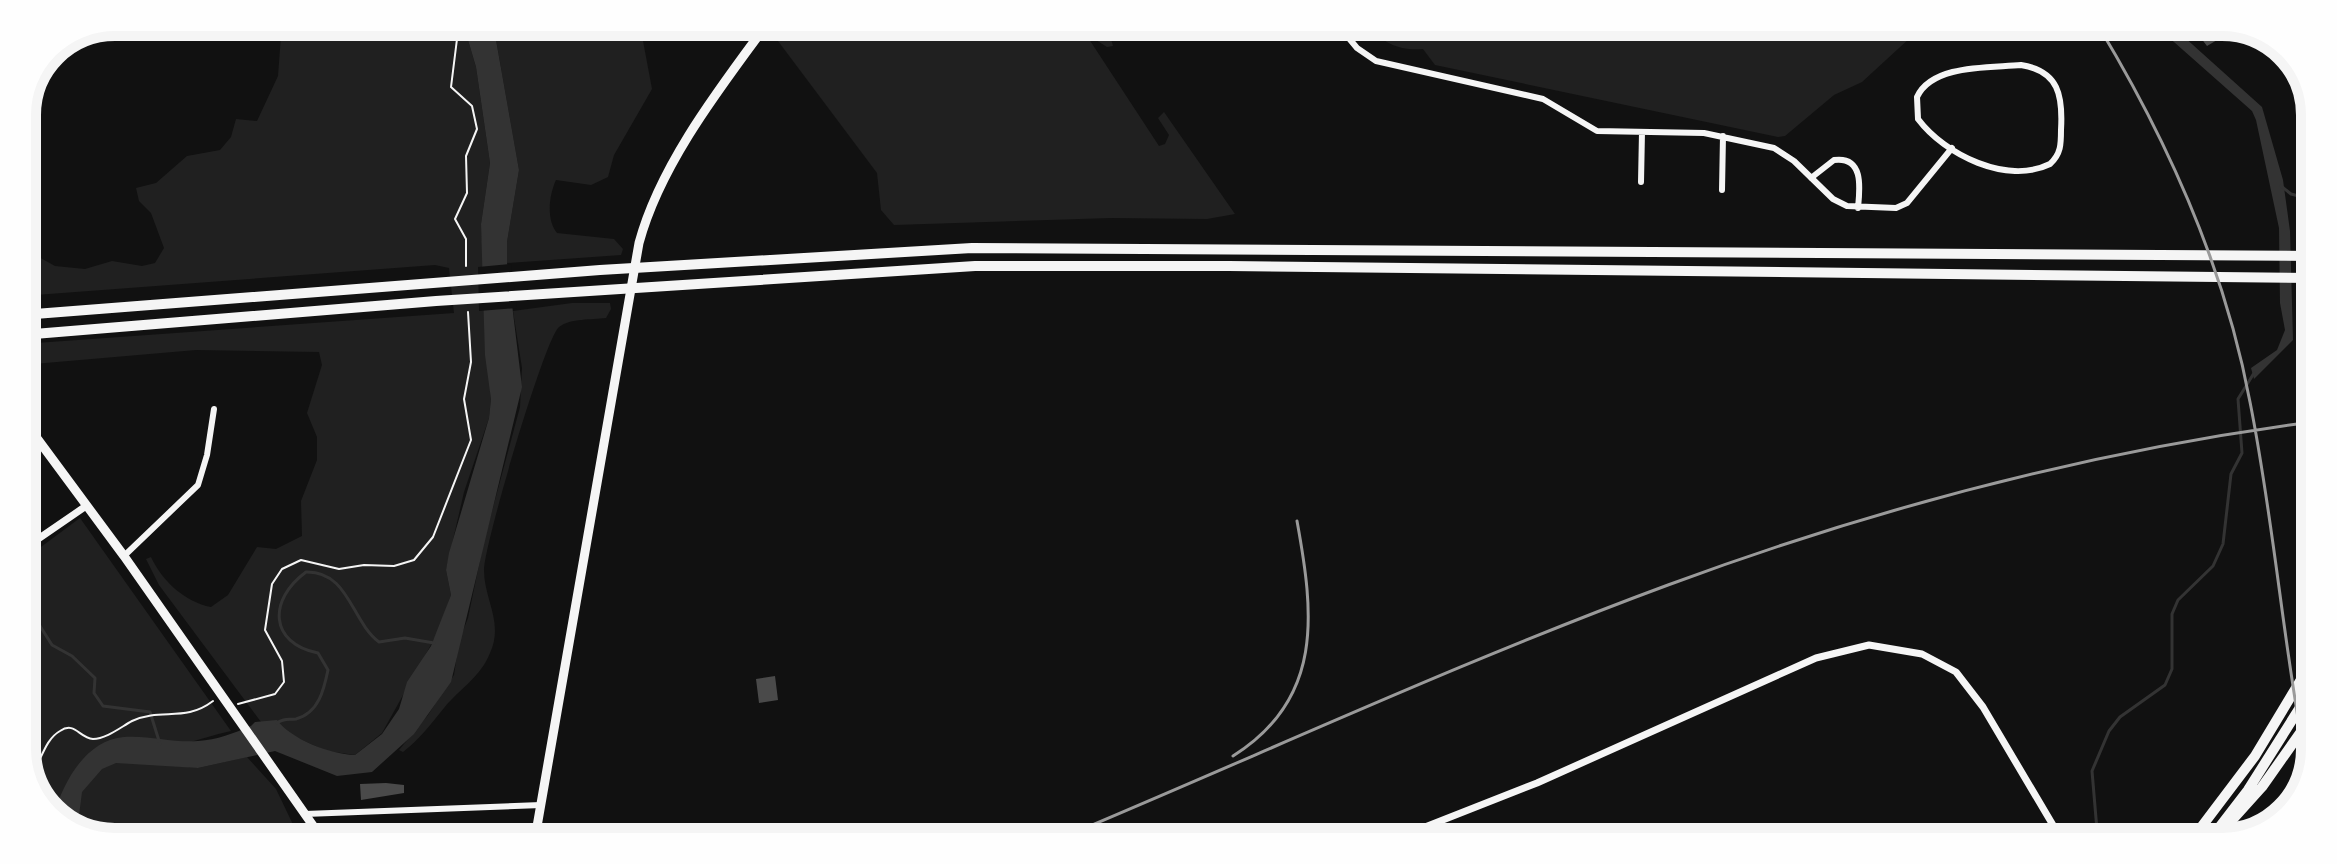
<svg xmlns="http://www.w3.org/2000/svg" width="2337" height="864" viewBox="0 0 2337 864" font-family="Roboto,sans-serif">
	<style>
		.green { fill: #202020 }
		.water { fill: #333 }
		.pier { fill: #111 }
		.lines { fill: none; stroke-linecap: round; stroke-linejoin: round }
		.stream { stroke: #333; stroke-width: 3 }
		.building { fill: #4a4a4a }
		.path { stroke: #f5f5f5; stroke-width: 2 }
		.minor { stroke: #f5f5f5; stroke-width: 6 }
		.tertiary { stroke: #f5f5f5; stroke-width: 7 }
		.secondary { stroke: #f5f5f5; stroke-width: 8 }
		.primary { stroke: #f5f5f5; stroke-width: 9 }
		.motorway { stroke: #f5f5f5; stroke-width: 10 }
		.rail { stroke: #9a9a9a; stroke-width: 3 }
		.rim { fill: none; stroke: #f5f5f5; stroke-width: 10 }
	</style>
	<rect width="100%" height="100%" fill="#111"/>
	<path class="green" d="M282,22L463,23L476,67L490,163L481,224L491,399L489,418L464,492L446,570L451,595L438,632L382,733L355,755L327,751L261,722L159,585L146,559L151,557C162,581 185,602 211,607L228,595L257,547L276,549L302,536L301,501L317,460V437L307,413L322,365L319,352L196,350L22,365V344L454,313L449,268L435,265L22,296V231L37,256L55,266L85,269L112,261L142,266L155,263L164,248L151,213L139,201L136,188L156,183L187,156L220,150L231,137L236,119L257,121L278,76Z
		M493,23H572L577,28L616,32L643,41L652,89L614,155L608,177L591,185L556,180C549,195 546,220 557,233L614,239L623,249L621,255L507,263V242L519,170Z
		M770,24H1091L1111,39L1113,46L1107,47L1085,33L1159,146L1165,144L1169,135L1158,118L1164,112L1235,214L1207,219L1111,218L894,225L881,210L877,173L772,33Z
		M1370,25H1403L1923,26L1862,82L1834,95L1785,136L1778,137L1435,65L1423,49C1401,51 1382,44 1370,25Z
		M572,303H610L611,309L606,318C591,320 571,318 559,327C545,338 484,545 484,570C484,600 504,622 490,653C480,678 460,688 444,708C430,725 420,739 403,752L399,750L428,715L454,675L459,641L468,618L484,541L520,407L522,368L513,311Z
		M80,518L231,731C197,739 167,749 133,762L198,768L247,757L276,789L299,837L285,834L281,837H85L42,806L22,755V561Z"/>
	<path class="water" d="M463,23H493L519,170L507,242V263L522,387L451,682L414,734L372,772L337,776L275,751L198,768L116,763L102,769L82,792L77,831L54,815C63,782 86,740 124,737C148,735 173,743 198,741C217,740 234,733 251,726L255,722L277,720C291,739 329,754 355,755L382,734L399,709L407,682L431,646L451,595L446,570L449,553L489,418L491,399L485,355L481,224L490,163L476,67Z
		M2157,27H2173L2262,107L2283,180L2290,231L2293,340L2254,379L2251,368L2277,350L2285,330L2280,303L2279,228L2256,120L2252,111Z"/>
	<path class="pier" d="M511,264L517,308L479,311L478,267Z"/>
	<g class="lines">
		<path class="stream" d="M2281,186L2291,194L2314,200
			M22,630L35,618L52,645L72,656L95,678L94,693L103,706L150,712L160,744
			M277,723C284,718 288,720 296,719C319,713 324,689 328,670L318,653C269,643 268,600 306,572C349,571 351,621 379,642L405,638L434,643
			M2098,842L2092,771L2109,731L2120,717L2165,685L2172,669V614L2178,600L2213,566L2223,544L2231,474L2242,453L2238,399L2254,373"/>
	</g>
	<path class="building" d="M2197,27H2239L2207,46L2194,29Z
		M775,676L778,700L759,703L756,679Z
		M386,783L404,785V793L361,800L360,784Z"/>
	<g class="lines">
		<path class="path" d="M449,23L457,39L451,87L472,106L477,129L466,156L467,193L455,219L466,239V266
			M238,704L275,694L284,682L282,661L265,630L272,584L282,569L301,560L339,569L364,565L394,566L414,560L433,537L471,440L464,399L471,362L468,312
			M30,777C41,763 44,740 60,731C75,721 79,738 93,739C106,739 121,727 132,721C162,707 184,723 213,701"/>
		<path class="minor" d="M1338,25L1357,48L1376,61L1543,99L1597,131L1704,133L1774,148L1794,161L1833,199L1847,206L1896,208L1907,203L1952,148
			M2021,65C2059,71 2063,96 2061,130C2061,144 2061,154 2050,164C2007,185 1945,155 1918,119L1917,97C1932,64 1990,68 2021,65Z
			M1811,178L1834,160C1864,156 1860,188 1858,208
			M1641,182L1642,132
			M1722,190L1723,136
			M124,556L198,485L207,455L214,409
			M305,814L541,805"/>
		<path class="tertiary" d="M22,550L86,506
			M1392,840L1537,783L1816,658L1869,645L1922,654L1956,672L1983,707L2063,842"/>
		<path class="secondary" d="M2311,622V594"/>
		<path class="primary" d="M22,418L124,556L321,837
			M535,838L639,243C660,165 719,89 767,24"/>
		<path class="motorway" d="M22,315L600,270L972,248L2314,256
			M22,335L436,301L975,266H1229L2314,278
			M2226,827L2262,787L2310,719
			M2190,842L2255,756L2311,663
			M2208,842L2248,790L2311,690"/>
		<path class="rail" d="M2099,27C2169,143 2225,268 2250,402C2275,527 2284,655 2309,780
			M1233,756C1324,699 1314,614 1297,521
			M1059,839C1262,754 1462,661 1668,585C1876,508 2092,451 2312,422"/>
	</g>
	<path d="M0 0H2337V864H0ZM115 36H2222A79 79 0 0 1 2301 115V749A79 79 0 0 1 2222 828H115A79 79 0 0 1 36 749V115A79 79 0 0 1 115 36Z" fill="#fefefe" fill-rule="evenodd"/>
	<path class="rim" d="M115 36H2222A79 79 0 0 1 2301 115V749A79 79 0 0 1 2222 828H115A79 79 0 0 1 36 749V115A79 79 0 0 1 115 36Z"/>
</svg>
